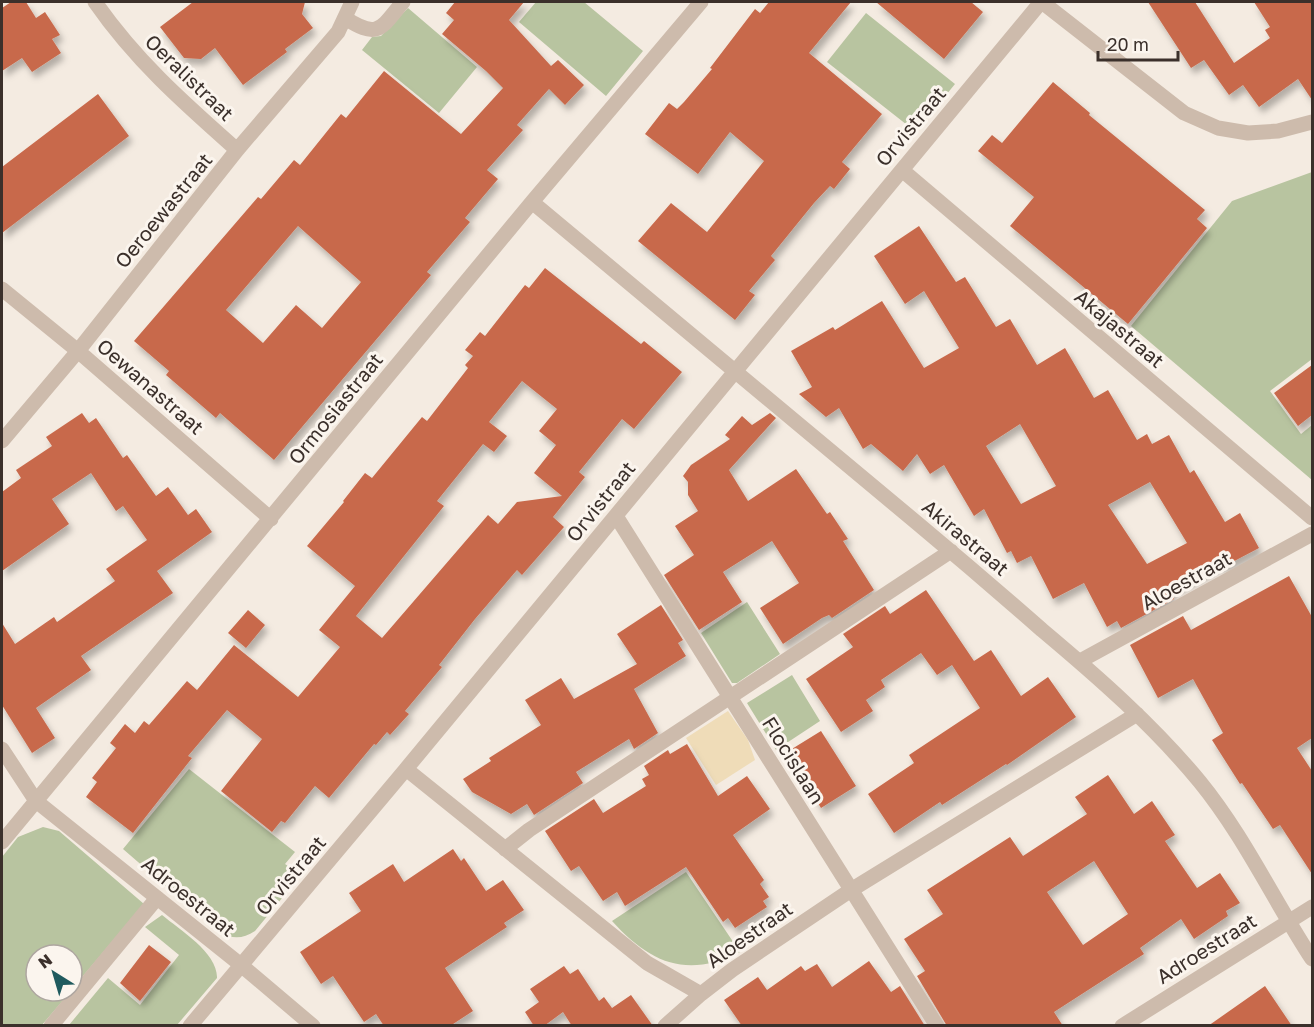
<svg xmlns="http://www.w3.org/2000/svg" width="1314" height="1027" viewBox="0 0 1314 1027" font-family="'Golos Text',sans-serif">
	<style>
		.green { fill: #b8c4a0 }
		.sand { fill: #efdcb8 }
		.building { fill: #c8694b; fill-rule: evenodd; filter: url(#shadow) }
		.lines { fill: none; stroke-linecap: round; stroke-linejoin: round }
		.lane { stroke: #cdbbac; stroke-width: 15 }
		.street { stroke: #cdbbac; stroke-width: 15 }
		.labels { text-anchor: middle; dominant-baseline: central; stroke-width: 6; stroke-linejoin: round; paint-order: stroke }
		.street-label { font-size: 20px; fill: #3b302b; stroke: #fbf5ee }
	</style>
	<defs>
		<filter id="shadow"><feDropShadow dx="3.5" dy="6" stdDeviation="3" flood-color="#0004"/></filter>
	</defs>
	<rect width="100%" height="100%" fill="#f4ebe1"/>
	<path class="green" d="M536,2H584L643,51L606,96L519,22Z
		M408,8L477,67L439,113L362,50L372,37L381,36Z
		M866,13L955,84L916,132L827,62Z
		M1312,172V359L1270,391L1301,434L1312,425V480L1131,326L1232,201Z
		M747,602L780,654L737,683H732L701,633Z
		M792,675L820,721L776,750L747,703Z
		M189,769L295,852L285,864L301,875L255,931C243,939 233,939 220,933L123,849Z
		M43,827L59,831L144,904L72,989V955H36V991H71L42,1025L2,1026V857L18,837Z
		M686,872L740,952C687,979 650,963 612,921Z
		M162,915C180,930 218,953 217,978L177,1025H69L108,978L140,1005L179,955L145,927Z"/>
	<path class="sand" d="M728,711L748,740L755,760L716,785L686,738Z"/>
	<path class="building" d="M11,2H26L36,18L45,12L60,35L52,39L61,53L32,72L22,58L2,71V8Z
		M193,2H305L302,14L313,28L285,49L287,52L243,85L215,48L201,59L184,58L160,27Z
		M455,2H524L509,20L551,66L558,60L584,85L565,105L549,89L517,125L523,130L487,170L498,179L465,218L470,222L427,272L431,275L274,460L220,413L216,418L166,375L169,371L134,341L258,197L261,199L294,160L300,165L341,114L346,118L384,71L461,134L503,88L486,71L442,34L454,20L446,13ZM298,226L361,282L322,328L296,305L263,343L226,310Z
		M769,2H851L809,53L882,114L842,162L850,169L834,189L830,186L814,203L771,256L775,260L749,291L755,295L735,320L638,241L671,203L707,232L764,161L730,132L698,174L645,134L669,103L677,109L684,102L712,69L710,68L755,9L760,13Z
		M876,2H971L983,12L944,59Z
		M1148,2H1195L1234,63L1270,38L1265,30L1270,27L1254,2H1312V100L1298,79L1259,107L1243,85L1229,95L1204,60L1191,68Z
		M1053,82L1090,113L1089,115L1205,210L1197,219L1207,228L1128,324L1010,226L1034,197L978,151L992,135L1002,143Z
		M98,94L129,136L2,233V167Z
		M919,226L956,282L965,277L996,327L1010,319L1037,365L1065,348L1094,398L1108,390L1137,440L1147,434L1152,444L1169,435L1190,473L1194,470L1225,522L1240,513L1259,548L1223,567L1221,564L1170,592L1174,599L1121,628L1117,621L1107,627L1084,583L1053,599L1031,556L1017,563L1011,551L1007,553L984,509L974,516L944,465L930,474L917,454L903,471L871,444L863,449L839,408L826,417L799,394L812,387L791,351L833,327L835,330L882,301L924,368L959,348L924,291L905,304L874,256ZM1020,424L1056,486L1021,504L986,446ZM1150,482L1187,543L1147,564L1108,505Z
		M545,268L641,344L644,341L682,372L634,429L622,419L579,472L585,477L553,517L564,527L522,575L517,570L475,619L439,665L442,667L405,711L409,714L390,735L387,732L376,745L374,744L329,798L315,786L285,823L281,821L272,832L221,791L262,739L227,710L188,756L192,758L133,833L86,797L97,782L92,778L116,748L110,743L125,724L135,733L144,721L149,725L187,681L197,690L234,645L298,697L340,647L319,630L355,586L307,546L344,502L343,501L365,473L372,478L422,417L427,421L468,368L465,365L473,356L465,350L480,332L485,336L525,285L529,288ZM522,381L557,409L539,431L556,445L534,473L562,496L517,502L498,524L488,515L382,638L356,616L444,506L437,501L483,444L494,452L507,436L489,422Z
		M1312,365V415L1298,426L1274,393Z
		M82,413L89,423L96,418L123,458L127,455L156,496L168,487L188,515L196,509L212,532L157,571L173,593L81,656L91,670L36,708L55,738L32,753L2,705V623L15,644L54,617L57,622L115,581L106,569L147,540L123,506L116,511L91,473L52,499L69,524L2,571V492L21,478L16,470L52,446L46,437Z
		M770,413L776,418L729,470L748,501L796,469L827,514L830,512L848,539L843,541L874,590L832,618L829,615L822,618L783,644L760,608L799,583L772,541L723,572L742,602L699,630L664,575L694,555L675,526L698,511L688,495V482L683,476L691,465L730,439L725,435L742,416L752,425Z
		M1289,576L1312,617V738L1297,748L1312,771V874L1280,825L1273,829L1242,783L1240,784L1212,740L1223,733L1193,679L1158,698L1130,645L1183,616L1191,630Z
		M926,590L974,661L991,650L1021,696L1048,677L1076,717L1007,765L1006,764L942,805L940,802L894,833L868,794L914,763L909,755L980,708L952,665L937,675L921,653L881,680L885,687L866,700L873,711L841,732L806,679L853,647L843,634L885,606L890,614Z
		M661,605L683,640L678,643L686,656L634,689L658,733L634,749L629,739L576,772L583,783L534,815L527,804L511,814L472,792L463,779L491,761L489,758L541,725L525,700L561,678L574,699L637,664L617,634Z
		M248,610L265,625L246,648L228,633Z
		M821,731L856,786L821,808L787,752Z
		M687,744L718,796L747,776L770,809L733,835L764,880L760,884L769,897L763,901L767,907L735,928L728,918L723,922L686,867L625,906L617,892L603,901L579,866L571,871L545,831L594,799L603,813L646,786L642,779L649,775L644,766L668,750L670,754Z
		M1108,775L1134,814L1152,801L1175,835L1165,841L1197,888L1220,873L1240,903L1226,911L1228,916L1194,939L1181,919L1140,948L1144,954L1054,1012L1063,1026H947L917,976L925,971L904,939L943,914L927,890L1010,837L1023,856L1087,814L1075,797ZM1094,861L1128,914L1083,945L1047,892Z
		M453,849L461,861L464,858L486,891L503,880L524,910L504,923L507,927L445,968L473,1011L450,1026H384L376,1014L364,1022L333,976L321,984L300,952L361,911L349,893L393,864L404,882Z
		M149,945L171,962L140,1001L120,983Z
		M869,961L891,992L900,986L925,1026H742L724,1000L758,977L767,990L801,966L805,971L817,964L832,987Z
		M564,966L570,974L578,969L599,1001L604,997L612,1008L631,995L653,1026H572L563,1012L544,1026H534L525,1012L539,1002L530,989Z
		M1265,986L1292,1026H1208Z"/>
	<g class="lines">
		<path class="lane" d="M345,18C379,40 381,28 403,2
			M51,1026L157,898"/>
		<path class="street" d="M95,2C136,61 184,103 237,150
			M1042,2L1184,113L1218,128L1248,133L1278,131L1312,122
			M902,170L1312,518
			M532,202C660,309 788,416 917,523C959,558 1001,594 1042,630C1098,677 1154,726 1200,782C1244,836 1274,901 1312,959
			M2,289L78,351L271,519
			M2,441L78,351L237,150L338,32L352,2
			M616,516L937,1026
			M1080,661L1312,534
			M2,749L36,801L241,965L313,1026
			M406,769L647,963L701,994
			M2,842L532,202L701,2
			M505,849L529,830L951,551
			M190,1026L406,769L1041,2
			M665,1026L701,994L732,970L851,890L1137,714
			M1122,1026L1312,907"/>
	</g>
	<g class="labels">
		<g class="street-label">
			<text transform="translate(190 77) rotate(44)">Oeralistraat</text>
			<text transform="translate(910 126) rotate(-50)">Orvistraat</text>
			<text transform="translate(163 210) rotate(-51)">Oeroewastraat</text>
			<text transform="translate(1120 328) rotate(40)">Akajastraat</text>
			<text transform="translate(151 386) rotate(41)">Oewanastraat</text>
			<text transform="translate(335 408) rotate(-51)">Ormosiastraat</text>
			<text transform="translate(600 501) rotate(-51)">Orvistraat</text>
			<text transform="translate(966 537) rotate(40)">Akirastraat</text>
			<text transform="translate(1186 580) rotate(-29)">Aloestraat</text>
			<text transform="translate(794 760) rotate(58)">Flocislaan</text>
			<text transform="translate(290 875) rotate(-50)">Orvistraat</text>
			<text transform="translate(189 896) rotate(39)">Adroestraat</text>
			<text transform="translate(749 934) rotate(-35)">Aloestraat</text>
			<text transform="translate(1206 948) rotate(-32)">Adroestraat</text>
		</g>
	</g>
	<rect width="1314" height="1027" fill="none" stroke="#3b302b" stroke-width="6"/>
	<g transform="translate(54 973) rotate(323)"><circle r="28" fill="#fbf5ee" stroke="#aea6a0" stroke-width="1.5"/>
	<path d="M0-4.5L10 22L0 15L-10 22Z" fill="#1f5a5e"/>
	<text y="-9" font-size="16" font-weight="bold" text-anchor="middle" fill="#3b302b">N</text>
	</g>
	<path d="M1098 51v9h80v-9" fill="none" stroke="#3b302b" stroke-width="3"/>
	<text x="1107" y="51" font-size="18" fill="#3b302b" stroke="#fbf5ee" stroke-width="4.5" paint-order="stroke">20 m</text>
</svg>
